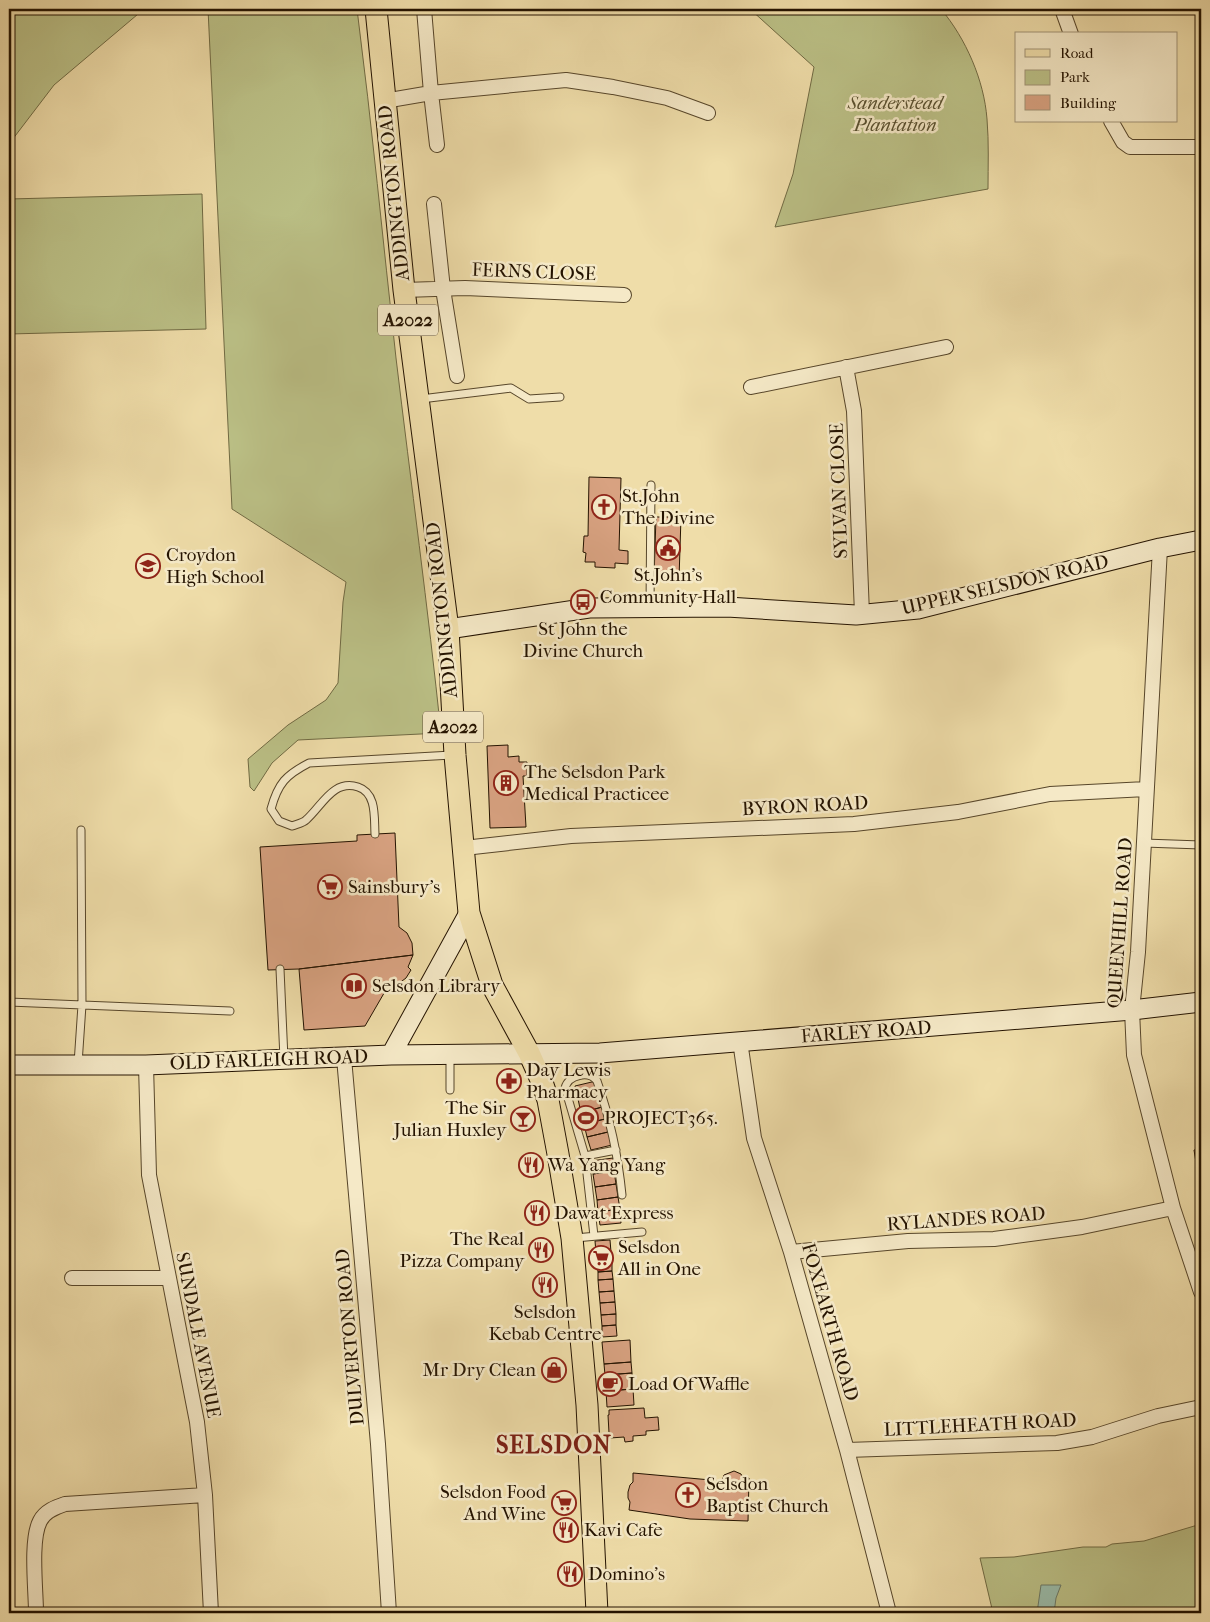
<svg xmlns="http://www.w3.org/2000/svg" width="1210" height="1622" viewBox="0 0 1210 1622" font-family="'IM FELL French Canon',serif">
	<style>
		.green { fill: #bbc086; stroke: #706a43 }
		.water { fill: #9abcaa; stroke: #6b7866 }
		.building { fill: #d8a281; stroke: #241300 }
		.lines { fill: none; stroke-linecap: round; stroke-linejoin: round }
		.lane-casing { stroke: #57462a; stroke-width: 9 }
		.street-casing { stroke: #57462a; stroke-width: 16 }
		.secondary-casing { stroke: #241300; stroke-width: 21 }
		.primary-casing { stroke: #241300; stroke-width: 23 }
		.lane { stroke: #f5e9c7; stroke-width: 7 }
		.street { stroke: #f5e9c7; stroke-width: 14 }
		.secondary { stroke: #f5e9c7; stroke-width: 19 }
		.primary { stroke: #efdda9; stroke-width: 21 }
		.labels { text-anchor: middle; dominant-baseline: central; stroke-width: 5; stroke-linejoin: round; paint-order: stroke }
		.shield { fill: #f5e9c7; stroke: #63533c; stroke-width: 1 }
		.shield-label { font-size: 18px; font-weight: bold; fill: #241300 }
		.park-label { font-size: 19px; font-style: italic; fill: #59502f; stroke: #f5e9c7 }
		.street-label { font-size: 19px; fill: #241300; stroke: #f5e9c7 }
		.poi-label { font-size: 19px; fill: #241300; stroke: #f5e9c7; text-anchor: start }
		.district-label { font-size: 24px; font-weight: bold; letter-spacing: 1px; fill: #7a1f14; stroke: #f5e9c7 }
	</style>
	<rect width="100%" height="100%" fill="#efdda9"/>
	<filter id="stains"><feTurbulence type="fractalNoise" baseFrequency=".004" numOctaves="4"/><feColorMatrix values="0 0 0 0 .2 0 0 0 0 .09 0 0 0 0 .02 0 0 0 .5 -.17"/></filter>
	<radialGradient id="worn" r=".72"><stop offset=".6" stop-color="#630" stop-opacity="0"/><stop offset="1" stop-color="#630" stop-opacity=".3"/></radialGradient>
	<path class="green" d="M9,9H144L54,85L9,144Z
		M208,9H357C372,125 383,242 396,358C411,483 428,608 441,733L298,740L272,763L254,791L250,787L248,759L288,725L326,700L338,683L343,602L346,582L232,509Z
		M750,9H941C966,39 984,80 987,119C989,142 988,166 988,189L775,227L793,174L814,67Z
		M202,194L206,329L9,334V199Z
		M1201,1524V1613H993L980,1558L1014,1557L1083,1547H1106L1112,1544L1144,1541Z"/>
	<path class="water" d="M1041,1585H1061L1056,1598L1054,1613H1037Z"/>
	<path class="building" d="M589,477L621,478L619,550L628,551V564L615,563V568L595,567V562H585L586,553L583,552L584,536H588Z
		M656,517H681L679,579L654,578Z
		M508,745V757L519,756V762H527V776H523L526,827L490,828L487,746Z
		M395,833L399,927L407,933L412,943L413,955L299,969L268,970L260,847L357,841V835Z
		M413,955L408,967L411,970L406,978L398,984L387,988L365,1026L304,1030L299,969Z
		M596,1081L599,1094L578,1099L575,1086Z
		M599,1094L602,1107L581,1113L578,1099Z
		M602,1107L605,1119L584,1124L581,1113Z
		M605,1119L608,1132L587,1137L584,1124Z
		M608,1132L612,1145L591,1150L587,1137Z
		M1201,1149V1175H1198L1194,1150Z
		M613,1158L614,1171L593,1174L591,1161Z
		M614,1171L616,1184L595,1187L593,1174Z
		M616,1184L618,1197L597,1200L595,1187Z
		M618,1197L620,1209L598,1212L597,1200Z
		M620,1209L621,1223L600,1225L598,1212Z
		M610,1240L611,1252L596,1253L595,1241Z
		M611,1252L612,1263L597,1264L596,1253Z
		M612,1263V1271L598,1272L597,1264Z
		M612,1271L613,1279L598,1280V1272Z
		M613,1279L614,1291L599,1292L598,1280Z
		M614,1291L615,1302L600,1303L599,1292Z
		M615,1302L616,1314L601,1315L600,1303Z
		M616,1314V1325L602,1326L601,1315Z
		M616,1325L617,1336L602,1337V1326Z
		M630,1340L631,1362L604,1364L602,1342Z
		M631,1362L632,1373L605,1375L604,1364Z
		M632,1373L633,1389L606,1391L605,1375Z
		M633,1389L634,1405L607,1407L606,1391Z
		M644,1408L645,1418L658,1417L659,1430L646,1431V1435L633,1436V1441L625,1442L624,1437L610,1438V1433H609L608,1415H609V1410Z
		M734,1471L741,1474L743,1478H749L748,1521L690,1519L629,1510L630,1502L628,1498V1492L630,1485L633,1482V1473L722,1481L724,1475Z"/>
	<g class="lines">
		<defs>
			<path id="lane" d="M421,399L511,388L529,399L560,397
				M650,608L651,485
				M375,834C374,818 377,793 358,787C333,779 322,806 306,820C303,823 297,824 292,826L279,821L271,809C278,783 286,775 309,763L452,755
				M1144,843L1201,845
				M280,969L284,1059
				M9,1002L230,1011
				M450,1055V1090
				M78,1064L82,1005L81,830
				M585,1156L616,1150
				M594,1236L585,1156L565,1088C568,1075 589,1070 597,1081C610,1118 618,1155 622,1195
				M575,1238L642,1232"/>
			<path id="street" d="M424,9L431,93L437,145
				M1062,9L1071,34
				M384,101L431,93L566,80L613,87L667,98L708,113
				M1111,121L1123,142L1130,147H1201
				M434,204L443,289L457,376
				M404,290L465,288L624,295
				M846,367L854,411L862,614
				M751,387L946,347
				M1160,548L1138,952L1132,1010L1134,1055L1173,1208L1201,1292
				M464,848L571,836L854,824L958,812L1050,794L1146,789
				M740,1041L754,1138L791,1252L847,1450L889,1613
				M344,1058L378,1444L389,1613
				M146,1065L149,1175L197,1422L205,1495L211,1613
				M791,1252L908,1241L994,1239L1082,1227L1173,1208
				M72,1278H168
				M847,1450L1057,1443L1092,1437L1158,1416L1201,1407
				M36,1613C36,1590 30,1540 40,1521C45,1511 56,1507 65,1504L205,1495"/>
			<path id="secondary" d="M448,629L589,608L727,607L856,615L918,609L1160,548L1201,540
				M391,1055L469,913
				M9,1065H146L391,1055L600,1053L1132,1010L1201,1002"/>
			<path id="primary" d="M376,9L404,290L448,629L455,755L469,913L492,985L529,1053L542,1082L548,1100L558,1154L572,1238L587,1405L597,1613"/>
		</defs>
		<use href="#lane" class="lane-casing"/>
		<use href="#street" class="street-casing"/>
		<use href="#secondary" class="secondary-casing"/>
		<use href="#primary" class="primary-casing"/>
		<use href="#lane" class="lane"/>
		<use href="#street" class="street"/>
		<use href="#secondary" class="secondary"/>
		<use href="#primary" class="primary"/>
	</g>
	<defs>
		<symbol id="church-ring" viewBox="-11 -11 22 22"><circle r="9.5" fill="#f5e9c7" stroke="#8f2418" stroke-width="1.5"/><path d="M-1.2-6h2.4v3.5h3.3v2.4h-3.3V6h-2.4V-.1h-3.3v-2.4h3.3Z" fill="#8f2418"/></symbol>
		<symbol id="civic-ring" viewBox="-11 -11 22 22"><circle r="9.5" fill="#f5e9c7" stroke="#8f2418" stroke-width="1.5"/><path d="M-.6-6.5H3V-4.5H.6V-3L4-1V1h2V6H-6V1h2V-1L-.6-3ZM-1.2 2.5V6h2.4V2.5Z" fill="#8f2418"/></symbol>
		<symbol id="school-ring" viewBox="-11 -11 22 22"><circle r="9.5" fill="#f5e9c7" stroke="#8f2418" stroke-width="1.5"/><path d="M0-5L7-2L0 1L-7-2ZM-4 1L0 2.5L4 1V4Q0 6-4 4Z" fill="#8f2418"/></symbol>
		<symbol id="bus-ring" viewBox="-11 -11 22 22"><circle r="9.5" fill="#f5e9c7" stroke="#8f2418" stroke-width="1.5"/><path d="M-5-6H5V4H4V6H2V4H-2V6H-4V4H-5ZM-3.5-4V0h7V-4ZM-3.5 1.2v1.5H-2V1.2ZM2 1.2v1.5H3.5V1.2Z" fill="#8f2418"/></symbol>
		<symbol id="building-ring" viewBox="-11 -11 22 22"><circle r="9.5" fill="#f5e9c7" stroke="#8f2418" stroke-width="1.5"/><path d="M-4-6H4V6H1V3H-1V6H-4ZM-2.5-4.3h1.7v1.8h-1.7ZM.8-4.3h1.7v1.8H.8ZM-2.5-1h1.7V.8h-1.7ZM.8-1h1.7V.8H.8Z" fill="#8f2418"/></symbol>
		<symbol id="supermarket-ring" viewBox="-11 -11 22 22"><circle r="9.5" fill="#f5e9c7" stroke="#8f2418" stroke-width="1.5"/><path d="M-6-5.5h2.5l.6 2H6L4.5 2H-2.5L-4.4-4H-6ZM-1.5 3.2a1.3 1.3 0 1 0 .1 0ZM3 3.2a1.3 1.3 0 1 0 .1 0Z" fill="#8f2418"/></symbol>
		<symbol id="library-ring" viewBox="-11 -11 22 22"><circle r="9.5" fill="#f5e9c7" stroke="#8f2418" stroke-width="1.5"/><path d="M-6-4Q-3-5.5-.7-3.5V5Q-3 3-6 4ZM6-4Q3-5.5 .7-3.5V5Q3 3 6 4Z" fill="#8f2418"/></symbol>
		<symbol id="pharmacy-ring" viewBox="-11 -11 22 22"><circle r="9.5" fill="#f5e9c7" stroke="#8f2418" stroke-width="1.5"/><path d="M-2-6h4v4h4v4h-4v4h-4v-4h-4v-4h4Z" fill="#8f2418"/></symbol>
		<symbol id="stadium-ring" viewBox="-11 -11 22 22"><circle r="9.5" fill="#f5e9c7" stroke="#8f2418" stroke-width="1.5"/><path d="M0-5a6.5 5 0 1 0 0 10a6.5 5 0 1 0 0-10ZM-3.5-1.8h7v3.6h-7Z" fill="#8f2418"/></symbol>
		<symbol id="bar-ring" viewBox="-11 -11 22 22"><circle r="9.5" fill="#f5e9c7" stroke="#8f2418" stroke-width="1.5"/><path d="M-6-5H6L.8 .8V4.5H3.5V6h-7V4.5H-.8V.8Z" fill="#8f2418"/></symbol>
		<symbol id="restaurant-ring" viewBox="-11 -11 22 22"><circle r="9.5" fill="#f5e9c7" stroke="#8f2418" stroke-width="1.5"/><path d="M-5-6h1v4h1v-4h1v4h1v-4h1v5L-1.5 .5V6h-2V.5L-5-1ZM5-6V6H3V1.5H1.5Q1.5-4 5-6Z" fill="#8f2418"/></symbol>
		<symbol id="shop-ring" viewBox="-11 -11 22 22"><circle r="9.5" fill="#f5e9c7" stroke="#8f2418" stroke-width="1.5"/><path d="M-5-2.5h2.3a2.7 3.5 0 0 1 5.4 0H5L5.5 6h-11ZM-1.5-2.5h3a1.5 2.3 0 0 0-3 0Z" fill="#8f2418"/></symbol>
		<symbol id="cafe-ring" viewBox="-11 -11 22 22"><circle r="9.5" fill="#f5e9c7" stroke="#8f2418" stroke-width="1.5"/><path d="M-5.5-4.5H6V0H3Q3 3.5 0 3.5H-2.5Q-5.5 3.5-5.5 0ZM3-3.2v2h1.7v-2ZM-6 4.5H4V6H-6Z" fill="#8f2418"/></symbol>
	</defs>
	<g fill-rule="evenodd">
		<use href="#church-ring" x="590" y="493" width="28" height="28"/>
		<use href="#civic-ring" x="654" y="534" width="28" height="28"/>
		<use href="#school-ring" x="134" y="552" width="28" height="28"/>
		<use href="#bus-ring" x="569" y="588" width="28" height="28"/>
		<use href="#building-ring" x="492" y="769" width="28" height="28"/>
		<use href="#supermarket-ring" x="316" y="873" width="28" height="28"/>
		<use href="#library-ring" x="340" y="972" width="28" height="28"/>
		<use href="#pharmacy-ring" x="495" y="1067" width="28" height="28"/>
		<use href="#stadium-ring" x="572" y="1104" width="28" height="28"/>
		<use href="#bar-ring" x="509" y="1105" width="28" height="28"/>
		<use href="#restaurant-ring" x="517" y="1151" width="28" height="28"/>
		<use href="#restaurant-ring" x="523" y="1199" width="28" height="28"/>
		<use href="#restaurant-ring" x="527" y="1236" width="28" height="28"/>
		<use href="#supermarket-ring" x="587" y="1244" width="28" height="28"/>
		<use href="#restaurant-ring" x="531" y="1271" width="28" height="28"/>
		<use href="#shop-ring" x="540" y="1356" width="28" height="28"/>
		<use href="#cafe-ring" x="596" y="1370" width="28" height="28"/>
		<use href="#church-ring" x="674" y="1481" width="28" height="28"/>
		<use href="#supermarket-ring" x="550" y="1489" width="28" height="28"/>
		<use href="#restaurant-ring" x="552" y="1516" width="28" height="28"/>
		<use href="#restaurant-ring" x="556" y="1560" width="28" height="28"/>
	</g>
	<g class="labels">
		<g class="shield">
			<rect x="378" y="304.5" width="60" height="31" rx="4"/>
			<rect x="423" y="711.5" width="60" height="31" rx="4"/>
		</g>
		<g class="shield-label">
			<text x="408" y="320">A2022</text>
			<text x="453" y="727">A2022</text>
		</g>
		<g class="park-label">
			<text x="895" y="103">Sanderstead<tspan x="895" dy="22">Plantation</tspan></text>
		</g>
		<g class="street-label">
			<text transform="translate(394 193) rotate(-96)">ADDINGTON ROAD</text>
			<text transform="translate(534 272) rotate(2)">FERNS CLOSE</text>
			<text transform="translate(839 491) rotate(-92)">SYLVAN CLOSE</text>
			<text transform="translate(1005 585) rotate(-13)">UPPER SELSDON ROAD</text>
			<text transform="translate(442 610) rotate(-96)">ADDINGTON ROAD</text>
			<text transform="translate(805 806) rotate(-3)">BYRON ROAD</text>
			<text transform="translate(1120 923) rotate(-86)">QUEENHILL ROAD</text>
			<text transform="translate(866 1032) rotate(-4)">FARLEY ROAD</text>
			<text transform="translate(269 1060) rotate(-2)">OLD FARLEIGH ROAD</text>
			<text transform="translate(966 1219) rotate(-4)">RYLANDES ROAD</text>
			<text transform="translate(830 1322) rotate(74)">FOXEARTH ROAD</text>
			<text transform="translate(198 1335) rotate(79)">SUNDALE AVENUE</text>
			<text transform="translate(350 1337) rotate(-95)">DULVERTON ROAD</text>
			<text transform="translate(980 1425) rotate(-3)">LITTLEHEATH ROAD</text>
		</g>
		<g class="poi-label">
			<text x="622" y="496">St.John<tspan x="622" dy="22">The Divine</tspan></text>
			<text x="166" y="555">Croydon<tspan x="166" dy="22">High School</tspan></text>
			<text x="668" y="575" text-anchor="middle">St.John's<tspan x="668" dy="22">Community Hall</tspan></text>
			<text x="583" y="629" text-anchor="middle">St John the<tspan x="583" dy="22">Divine Church</tspan></text>
			<text x="524" y="772">The Selsdon Park<tspan x="524" dy="22">Medical Practicee</tspan></text>
			<text x="348" y="887">Sainsbury's</text>
			<text x="372" y="986">Selsdon Library</text>
			<text x="526" y="1070">Day Lewis<tspan x="526" dy="22">Pharmacy</tspan></text>
			<text x="506" y="1108" text-anchor="end">The Sir<tspan x="506" dy="22">Julian Huxley</tspan></text>
			<text x="604" y="1118">PROJECT365.</text>
			<text x="548" y="1165">Wa Yang Yang</text>
			<text x="554" y="1213">Dawat Express</text>
			<text x="524" y="1239" text-anchor="end">The Real<tspan x="524" dy="22">Pizza Company</tspan></text>
			<text x="618" y="1247">Selsdon<tspan x="618" dy="22">All in One</tspan></text>
			<text x="545" y="1312" text-anchor="middle">Selsdon<tspan x="545" dy="22">Kebab Centre</tspan></text>
			<text x="536" y="1370" text-anchor="end">Mr Dry Clean</text>
			<text x="628" y="1384">Load Of Waffle</text>
			<text x="706" y="1484">Selsdon<tspan x="706" dy="22">Baptist Church</tspan></text>
			<text x="546" y="1492" text-anchor="end">Selsdon Food<tspan x="546" dy="22">And Wine</tspan></text>
			<text x="584" y="1530">Kavi Cafe</text>
			<text x="588" y="1574">Domino's</text>
		</g>
		<g class="district-label">
			<text x="554" y="1445">SELSDON</text>
		</g>
	</g>
	<rect width="1210" height="1622" fill="none" stroke="#efdda9" stroke-width="30"/>
	<rect x="10" y="10" width="1190" height="1602" fill="none" stroke="#241300" stroke-width="2.5"/>
	<rect x="15" y="15" width="1180" height="1592" fill="none" stroke="#241300"/>
	<rect x="1015" y="32" width="162" height="90" fill="#f5e9c7" stroke="#a19377"/>
	<rect x="1025" y="49" width="25" height="8" fill="#efdda9" stroke="#a19377"/>
	<text x="1060" y="58" font-size="15" fill="#241300">Road</text>
	<rect x="1025" y="70" width="25" height="15" fill="#bbc086" stroke="#a19377"/>
	<text x="1060" y="82" font-size="15" fill="#241300">Park</text>
	<rect x="1025" y="95" width="25" height="15" fill="#d8a281" stroke="#a19377"/>
	<text x="1060" y="108" font-size="15" fill="#241300">Building</text>
	<rect width="100%" height="100%" filter="url(#stains)"/>
	<rect width="100%" height="100%" fill="url(#worn)"/>
</svg>
